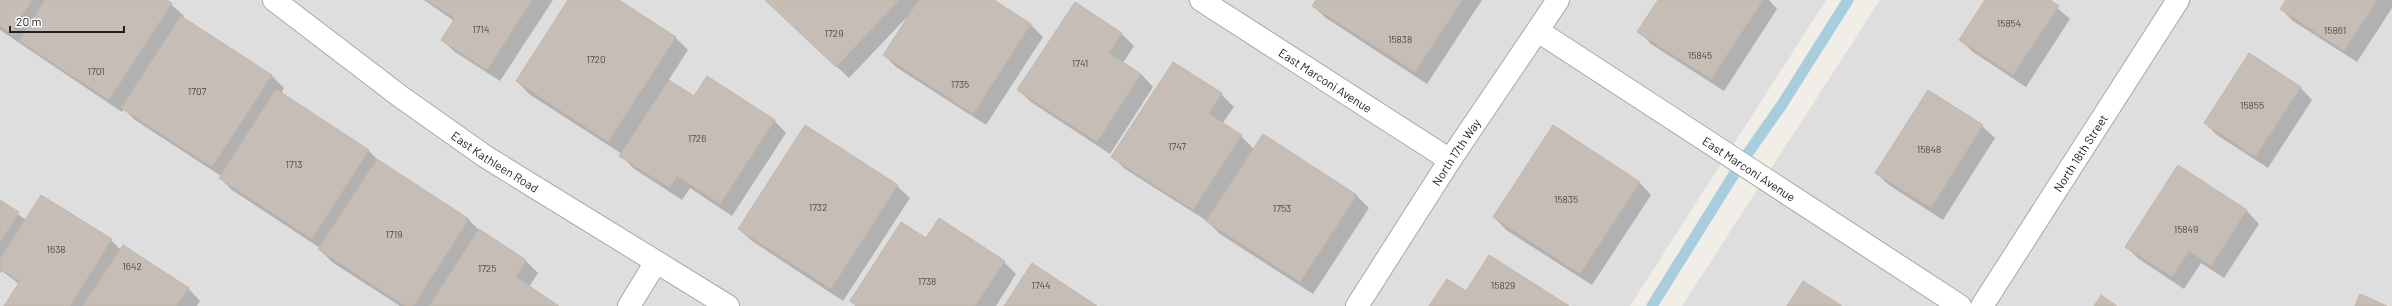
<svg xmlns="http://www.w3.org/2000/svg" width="2392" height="306" viewBox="0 0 2392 306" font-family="Barlow,sans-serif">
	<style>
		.residential { fill: #dfdede }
		.shadow { fill: #0003 }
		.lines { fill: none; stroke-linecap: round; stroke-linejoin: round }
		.stream { stroke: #a8cede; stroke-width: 11 }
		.building { fill: #c6beb6; stroke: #c3b6a9 }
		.minor-casing { stroke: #a8a8a8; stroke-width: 24 }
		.minor { stroke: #fff; stroke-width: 22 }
		.labels { text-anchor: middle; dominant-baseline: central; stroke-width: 3; stroke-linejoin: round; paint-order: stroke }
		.number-label { font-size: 10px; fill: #4a4846 }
		.street-label { font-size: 12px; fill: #212121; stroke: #fff }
	</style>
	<rect width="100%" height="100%" fill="#f1eee7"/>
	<path class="residential" d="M0,0H1826L1630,306H0Z
		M1880,0H2392V306H1682Z"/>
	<path class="shadow" d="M0,0H166L184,16L183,18L272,76L284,88L281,94L369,151L382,164L469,220L480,231L526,261L538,273L529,287L559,306H400L332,262L319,249L320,248L232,190L220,178L221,176L135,120L124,109L122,112L0,30Z
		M424,0H553L500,81L455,52L442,40L454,21Z
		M570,0H617L676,38L688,50L668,81L694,97L774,120L786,133L732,216L690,188L682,200L633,168L621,155L622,154L529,94L517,81Z
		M766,0H992L1031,25L1043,37L986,125L896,67L884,55L908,16L849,78Z
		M1317,0H1482L1427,84L1326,18L1313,6Z
		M1659,0H1769L1777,9L1724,91L1651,44L1639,31Z
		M1986,0H2048L2070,19L2026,87L1973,52L1960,40Z
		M2287,0H2392V8L2357,62L2293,21L2281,9Z
		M1075,3L1122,34L1134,46L1123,63L1141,74L1153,87L1110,154L1031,102L1018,90Z
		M2300,87L2312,100L2268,168L2217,135L2205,123Z
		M1221,94L1234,107L1222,124L1241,136L1254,149L1357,196L1369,208L1313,294L1220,234L1207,221L1125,169L1113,157Z
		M1982,126L1995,138L1943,220L1889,185L1876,173Z
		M2178,167L2247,211L2259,224L2224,278L2201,263L2184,289L2139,259L2126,247Z
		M1639,182L1651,195L1592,285L1506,230L1494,217Z
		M897,186L910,198L843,301L752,241L739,229Z
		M0,201L26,220L111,240L121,250L188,288L200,301L197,306H5L19,284L2,271L0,273Z
		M926,240L1004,262L1016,274L996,306H856L851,301Z"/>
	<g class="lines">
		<path class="stream" d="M1652,306L1741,163L1781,106L1848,0"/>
	</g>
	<path class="building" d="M0,0H32L11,33L0,26Z
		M45,0H167L172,3L109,100L19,41Z
		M426,0H532L487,70L441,40L455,18Z
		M568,0H619L676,37L608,142L516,81Z
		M765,0H899L836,67Z
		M919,0H994L1031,24L973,114L883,55Z
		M1316,0H1462L1415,72L1312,6Z
		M1658,0H1763L1711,79L1637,32Z
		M1985,0H2050L2059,6L2013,75L1959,40Z
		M2286,0H2377L2344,51L2280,9Z
		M1075,2L1122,33L1109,53L1141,74L1097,142L1017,90Z
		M181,16L272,75L212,167L121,108Z
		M2249,53L2301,87L2255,157L2204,123Z
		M1173,62L1222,93L1209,114L1242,135L1193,210L1111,157Z
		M707,76L775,120L720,204L677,176L670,188L619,156L669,80L694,96Z
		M276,89L369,150L312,239L219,178Z
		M1928,90L1983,125L1931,208L1875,173Z
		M805,125L898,185L831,289L738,229Z
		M1553,125L1640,182L1580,274L1493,217Z
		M1263,134L1357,195L1300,282L1206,221Z
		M377,159L469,219L413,306H405L318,249Z
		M2178,165L2247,210L2211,266L2189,251L2172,277L2125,247Z
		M41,195L112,239L70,306H4L20,281L0,269V259Z
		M0,200L19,212L0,242Z
		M939,218L1005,261L975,306H857L850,301L901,222L926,238Z
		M479,229L526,260L516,277L559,306H429Z
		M123,245L189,288L176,306H83Z
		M1489,255L1569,306H1429L1447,279L1466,291Z
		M1032,263L1097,306H1004Z
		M1803,281L1842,306H1787Z
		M2360,294L2387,306H2355Z
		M2101,295L2117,306H2094Z"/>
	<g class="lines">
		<defs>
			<g id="minor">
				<path id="s1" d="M274,0L401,97L486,157L728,306"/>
				<path id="s2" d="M1201,0L1450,160"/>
				<path id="s3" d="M1538,31L1960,306"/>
				<path d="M629,306L656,262"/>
				<path id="s4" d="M1357,306L1450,160L1558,0"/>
				<path id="s5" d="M1982,306L2178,0"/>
			</g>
		</defs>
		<use href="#minor" class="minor-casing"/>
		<use href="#minor" class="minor"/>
	</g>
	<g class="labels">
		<g class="number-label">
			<text x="2009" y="23">15854</text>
			<text x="481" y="29">1714</text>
			<text x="2335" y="30">15861</text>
			<text x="834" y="33">1729</text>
			<text x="1400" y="39">15838</text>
			<text x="1700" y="55">15845</text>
			<text x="596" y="59">1720</text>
			<text x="1080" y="63">1741</text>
			<text x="96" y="71">1701</text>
			<text x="960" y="84">1735</text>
			<text x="197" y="91">1707</text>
			<text x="2252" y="105">15855</text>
			<text x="697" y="138">1726</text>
			<text x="1177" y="146">1747</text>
			<text x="1929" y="149">15848</text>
			<text x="294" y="164">1713</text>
			<text x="1566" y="199">15835</text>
			<text x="818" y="207">1732</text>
			<text x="1282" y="208">1753</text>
			<text x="2186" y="229">15849</text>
			<text x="394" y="234">1719</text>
			<text x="56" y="249">1638</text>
			<text x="132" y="266">1642</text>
			<text x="487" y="268">1725</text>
			<text x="927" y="281">1738</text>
			<text x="1041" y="285">1744</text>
			<text x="1503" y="285">15829</text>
		</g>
		<g class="street-label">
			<text stroke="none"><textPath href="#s2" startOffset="148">East Marconi Avenue</textPath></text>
			<text stroke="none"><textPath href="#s4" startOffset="183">North 17th Way</textPath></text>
			<text stroke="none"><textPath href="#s5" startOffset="182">North 18th Street</textPath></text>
			<text stroke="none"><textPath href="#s1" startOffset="274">East Kathleen Road</textPath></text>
			<text stroke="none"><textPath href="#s3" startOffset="252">East Marconi Avenue</textPath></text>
		</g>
	</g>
	<path d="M10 26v6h114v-6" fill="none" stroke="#212121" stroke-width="2"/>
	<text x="16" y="26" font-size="12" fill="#212121" stroke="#ffffff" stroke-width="3" paint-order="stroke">20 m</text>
</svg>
